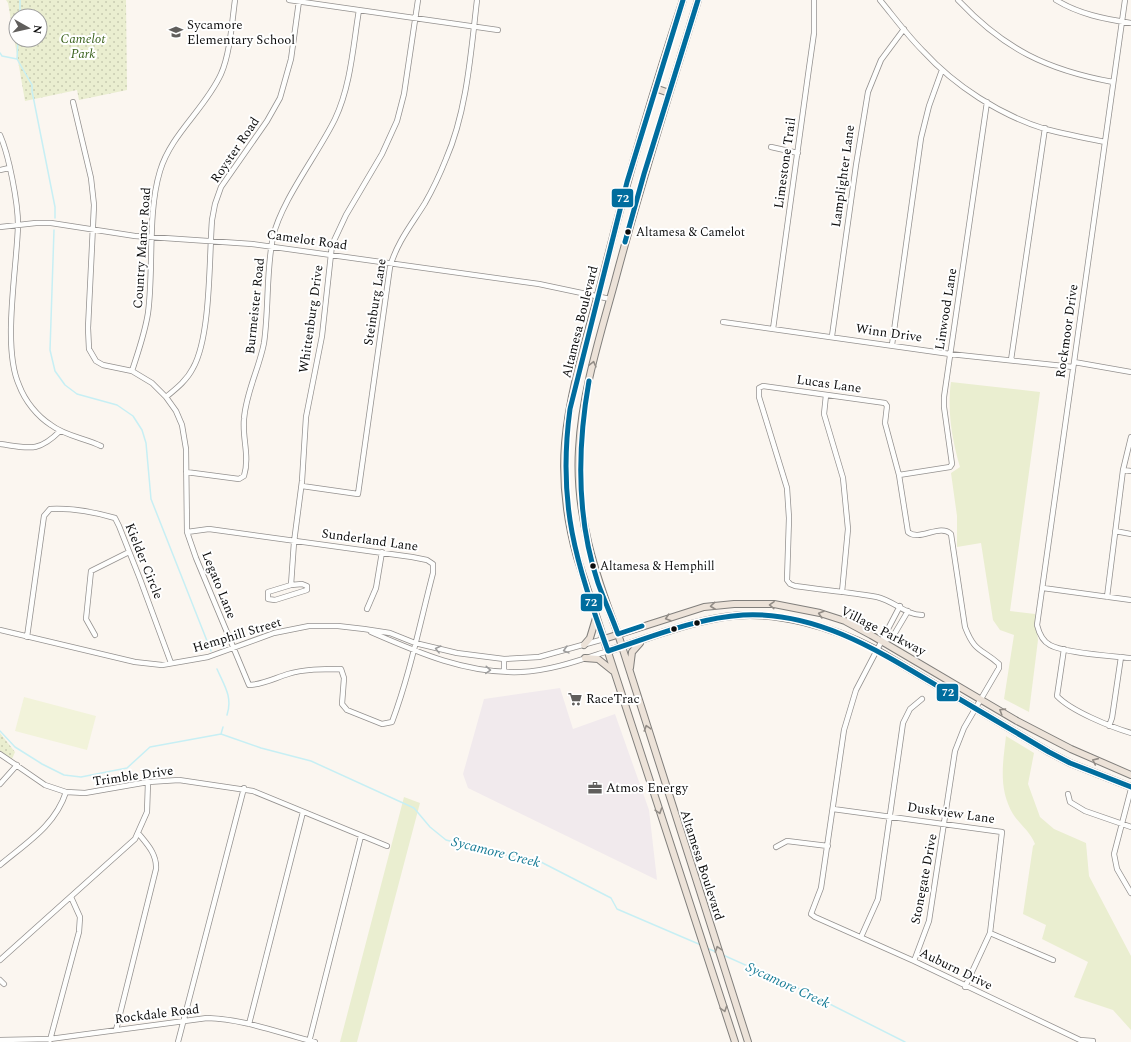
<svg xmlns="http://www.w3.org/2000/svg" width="1131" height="1042" viewBox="0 0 1131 1042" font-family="Spectral,serif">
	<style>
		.industrial { fill: #f1eaed }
		.grass { fill: #eaeed0 }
		.park { fill: url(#park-dots); fill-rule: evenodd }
		.pitch { fill: #f2f3da }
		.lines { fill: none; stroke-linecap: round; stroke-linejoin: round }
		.stream { stroke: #c7eff4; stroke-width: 1.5 }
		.minor-casing { stroke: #94918f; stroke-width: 6 }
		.major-casing { stroke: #817f7c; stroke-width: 8 }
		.minor { stroke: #fefefd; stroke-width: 4.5 }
		.major { stroke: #ece2d8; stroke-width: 6 }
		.bus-1-casing { stroke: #fff; stroke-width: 8 }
		.bus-1 { stroke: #006d9e; stroke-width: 5 }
		.oneway { stroke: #928c86 }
		.oneway2 { stroke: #9d9d9d }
		.bus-dot { fill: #0c0c0c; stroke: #fff; stroke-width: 1.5 }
		.labels { text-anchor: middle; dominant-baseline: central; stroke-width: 4; stroke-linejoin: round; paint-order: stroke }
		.bus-label { font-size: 12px; fill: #0c0c0c; stroke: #fff; text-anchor: start }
		.poi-label { font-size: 13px; fill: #0c0c0c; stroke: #fff; text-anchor: start }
		.park-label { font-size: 13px; font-style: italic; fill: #3c631e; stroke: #fff }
		.street-label { font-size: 13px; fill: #0c0c0c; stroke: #fff }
		.water-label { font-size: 14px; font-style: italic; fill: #177c96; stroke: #fff }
		.line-badge { stroke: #fff; stroke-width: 1.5 }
		.badge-label { font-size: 11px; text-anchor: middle; font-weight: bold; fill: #fff }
	</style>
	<defs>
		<pattern id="park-dots" width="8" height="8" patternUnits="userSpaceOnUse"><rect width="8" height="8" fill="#eaeed0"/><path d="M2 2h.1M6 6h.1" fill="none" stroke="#c8cbb1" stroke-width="1.8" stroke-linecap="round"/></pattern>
	</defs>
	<rect width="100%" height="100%" fill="#fbf6f0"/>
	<path class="industrial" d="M560,688L573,729L615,714L649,810L657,880L468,788L463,774L484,699Z"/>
	<path class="grass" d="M951,382L1040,392L1010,611L1035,614L1038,640L1029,712L1004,699L1014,635L1000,630L993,620L981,543L957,547V516L951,473L960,467C952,440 947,410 951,382Z
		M1006,736L1034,753L1028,784L1040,817L1054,829L1086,843L1089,876L1131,956V1030L1113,1010L1074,997L1088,962L1042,939L1046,925L1023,914L1033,846L1035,844C1030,831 1020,825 1013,814C998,788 1003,763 1006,736Z
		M404,797L420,803L357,1042H340Z"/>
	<path class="park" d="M6,0H126L127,90L79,100L77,90L25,101L8,3ZM16,16H40V40H16Z
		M0,733L15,752L12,759L0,751Z"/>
	<path class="pitch" d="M24,697L96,716L87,750L15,731Z"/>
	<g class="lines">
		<path class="stream" d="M20,0V16
			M16,27V28
			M0,53L2,56L17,59L32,85V91L55,207V218
			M17,59L18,40
			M54,230L50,350L55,371L65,385L77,394L117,405L133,416L142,430L146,443L151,499L211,651
			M217,669C224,685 233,697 227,715
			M0,731L15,747L42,764L64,775L81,777L127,768L150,747L221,734L261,748L311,761L414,808L430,827L446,840L510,856L539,861L611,898L617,909L701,945
			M221,734L223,727
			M706,948L717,952
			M723,955L804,991L905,1042"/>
		<defs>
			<path id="minor" d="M289,0L498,30
				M880,0C894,17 907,35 923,51C955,86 1000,115 1045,129C1065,134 1085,138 1105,142
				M958,0C1004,49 1047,70 1113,82
				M1056,0C1079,14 1104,19 1131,23
				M1125,0L1037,625C1039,633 1042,641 1050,645C1064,653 1112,656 1131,658
				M73,102L91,178L94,205L88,328L89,349L96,361L103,365L132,371L152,383L166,397L176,411L182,425L186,449L187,532L196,558L249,685C262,685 275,678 288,674C304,669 323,669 341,669L344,678L342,704L347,710L382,724L392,722C410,674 420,623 433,573V564L427,560L412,557L209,529L187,532
				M0,135C9,155 18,203 18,225C17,268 2,347 19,385C25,401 37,416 51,425C65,436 85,438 101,446
				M771,147L798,153
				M0,170L9,168
				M0,227L36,223H51L135,236L252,244L539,284L610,299
				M723,322L950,354L1073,367
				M773,329L809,68L814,33V0
				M832,336L856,165L868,92L881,60L904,29
				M892,345L921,138L929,106L942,70
				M1011,360L1045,128
				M1074,362L1131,372
				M132,371C138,352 145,333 148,313C154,269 147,214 160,171C171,134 205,109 221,74C230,54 232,22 235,0
				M826,395L824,414L843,478L848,529L842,592
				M166,397C177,388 187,380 193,368C211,336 209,259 212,220L215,204L221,187L267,121L280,98L291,59L299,1
				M0,444C29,448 38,453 60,431
				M1123,470L1131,471
				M186,472L239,479L244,476C250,456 242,438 244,419C246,392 259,369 264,343C269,308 266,271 273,237C281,201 318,154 335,119C351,85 353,46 359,10
				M899,475L950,467L952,464L944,407V397L987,102
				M302,486L358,494L390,267C397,242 412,224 425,203C433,189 440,174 446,159C467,111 471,51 477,0
				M1115,531L1131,534
				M291,585L302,584L307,586V590L275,600L268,599V592L291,585L294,542L302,481L306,417L322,336L332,245L346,215L382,154L397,121L404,94L418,0
				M1043,588L1131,600
				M1107,597L1123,470L1131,437
				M900,606L856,690L844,730L821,888L811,914L815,917L914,961L1080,1040L1093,1041
				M367,609L376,588L382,552
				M0,630L135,662L162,665L208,657L274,633L309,626H338L364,629L390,633L415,643L457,653L504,659L539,657L604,639
				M371,632C419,653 467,674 521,672C550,671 580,660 608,651
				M95,635L86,619L91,571L129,552
				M27,637L44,516L50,509C71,508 94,512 115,518L119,526L140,579L171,663
				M882,641L892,638L908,611
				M1064,649L1057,696C1071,711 1111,727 1131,733
				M504,671V659
				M1109,726L1112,718L1121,657
				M0,754L45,785L66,792L85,793L148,782L179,780L253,791L387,846
				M0,784L17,765
				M1131,789L1114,854L1117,869L1131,893
				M1068,794L1070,802L1085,811L1131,827
				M833,809L1002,832L990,933L965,987
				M776,847L787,841L828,846
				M0,865C26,843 55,826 66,792
				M990,933L1053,960
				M861,937L878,899L903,723L910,709L922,699
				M0,960L135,839L147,812L148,782
				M914,961L929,921L955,751L964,728L999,668V664C981,648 975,653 965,627L951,534C940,523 919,542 908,532L899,475L885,423L887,406L885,403L763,386L759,388V397L787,488L789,518L787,580L790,584L795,586C822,590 851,592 877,597C894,601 906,615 922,615
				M0,980L4,984
				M249,1024L303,812
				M116,1030L156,869C157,854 147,844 138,833
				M0,1040L50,1039L207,1018C244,1019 279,1033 315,1042
				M50,1040L79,932L80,917L71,897
				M178,1042L244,788
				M309,1042L361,836"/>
			<path id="major" d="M683,0C653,91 626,183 603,276C589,331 570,387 565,443C562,481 567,521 577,557L735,1042
				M698,0C669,93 640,187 615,281C600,336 582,392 579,449C575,514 595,574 618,634L748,1042
				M655,88L669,93
				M604,639L704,607L734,604H774L820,613L845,621L871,635L1017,721L1071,749L1131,775
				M584,645L590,638L596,618
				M608,651C646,639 685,623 724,617C775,609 833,627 877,650L1049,752L1070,763L1131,787
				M585,658L598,659L613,671
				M630,668L632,652L640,643"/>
		</defs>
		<use href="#minor" class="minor-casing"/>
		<use href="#major" class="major-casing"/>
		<use href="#minor" class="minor"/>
		<use href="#major" class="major"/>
		<defs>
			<path id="bus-1" d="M683,0L627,182L570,409C557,505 576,562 608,651C652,637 696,618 743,615C816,611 879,651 939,687C976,709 1012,730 1049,752L1070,763L1131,787
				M625,242L644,174L698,0
				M589,381C577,449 576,517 598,583C604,600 612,617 618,634L642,626"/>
		</defs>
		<use href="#bus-1" class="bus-1-casing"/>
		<use href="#bus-1" class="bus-1"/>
	</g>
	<defs><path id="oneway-chevron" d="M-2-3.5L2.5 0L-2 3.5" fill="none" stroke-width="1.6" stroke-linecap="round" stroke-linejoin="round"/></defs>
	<g class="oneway">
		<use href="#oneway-chevron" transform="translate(593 364) rotate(-76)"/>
		<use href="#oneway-chevron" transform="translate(772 605) rotate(-178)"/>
		<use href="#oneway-chevron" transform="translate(713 606) rotate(174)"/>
		<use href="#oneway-chevron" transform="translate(821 614) rotate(-164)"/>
		<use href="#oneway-chevron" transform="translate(668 618) rotate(163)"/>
		<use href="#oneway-chevron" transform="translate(1002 711) rotate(-148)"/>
		<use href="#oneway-chevron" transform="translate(647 728) rotate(-107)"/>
		<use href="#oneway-chevron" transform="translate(1095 761) rotate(-156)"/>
		<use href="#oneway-chevron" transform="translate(659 811) rotate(72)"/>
		<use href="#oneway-chevron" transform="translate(718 949) rotate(-108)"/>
		<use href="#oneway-chevron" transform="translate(724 1009) rotate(72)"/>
	</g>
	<g class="oneway2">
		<use href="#oneway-chevron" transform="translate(438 649) rotate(-166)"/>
		<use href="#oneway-chevron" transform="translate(566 650) rotate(165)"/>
		<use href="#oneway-chevron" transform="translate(488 670) rotate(4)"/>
	</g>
	<defs>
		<symbol id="school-bare" viewBox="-9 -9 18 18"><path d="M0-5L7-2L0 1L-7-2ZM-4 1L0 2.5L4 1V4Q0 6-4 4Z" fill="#605e5c" stroke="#fff" stroke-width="2.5" paint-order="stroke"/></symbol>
		<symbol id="supermarket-bare" viewBox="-9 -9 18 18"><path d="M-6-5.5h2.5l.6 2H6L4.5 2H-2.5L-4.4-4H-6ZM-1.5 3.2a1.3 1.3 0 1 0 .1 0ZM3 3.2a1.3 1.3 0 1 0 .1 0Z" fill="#605e5c" stroke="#fff" stroke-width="2.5" paint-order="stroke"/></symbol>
		<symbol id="office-bare" viewBox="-9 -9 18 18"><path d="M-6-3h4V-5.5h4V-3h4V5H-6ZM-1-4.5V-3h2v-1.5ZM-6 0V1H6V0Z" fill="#605e5c" stroke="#fff" stroke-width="2.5" paint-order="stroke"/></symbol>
	</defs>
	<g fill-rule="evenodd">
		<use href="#school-bare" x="166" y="22" width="20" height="20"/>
		<use href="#supermarket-bare" x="565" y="689" width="20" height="20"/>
		<use href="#office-bare" x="585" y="778" width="20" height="20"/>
	</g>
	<g class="bus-dot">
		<circle cx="628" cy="232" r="3.5"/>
		<circle cx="593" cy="566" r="3.5"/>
		<circle cx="697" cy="623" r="3.5"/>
		<circle cx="674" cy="629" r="3.5"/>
	</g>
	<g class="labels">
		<g class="bus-label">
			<text x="636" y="232">Altamesa &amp; Camelot</text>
			<text x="600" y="566">Altamesa &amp; Hemphill</text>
		</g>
		<g class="poi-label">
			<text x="187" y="25">Sycamore<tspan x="187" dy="15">Elementary School</tspan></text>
			<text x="586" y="699">RaceTrac</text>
			<text x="606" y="788">Atmos Energy</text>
		</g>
		<g class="park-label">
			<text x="83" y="39">Camelot<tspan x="83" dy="15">Park</tspan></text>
		</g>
		<g class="street-label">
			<text transform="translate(235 150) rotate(-56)">Royster Road</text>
			<text transform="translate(785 163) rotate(-82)">Limestone Trail</text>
			<text transform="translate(843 176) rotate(-82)">Lamplighter Lane</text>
			<text transform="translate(307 240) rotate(8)">Camelot Road</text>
			<text transform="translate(142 248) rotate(-86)">Country Manor Road</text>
			<text transform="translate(375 302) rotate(-81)">Steinburg Lane</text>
			<text transform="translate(255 306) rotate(-84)">Burmeister Road</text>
			<text transform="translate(946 309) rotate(-81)">Linwood Lane</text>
			<text transform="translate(311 319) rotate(-82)">Whittenburg Drive</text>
			<text transform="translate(580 322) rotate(-76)">Altamesa Boulevard</text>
			<text transform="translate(1067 331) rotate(-82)">Rockmoor Drive</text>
			<text transform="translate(889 333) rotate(8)">Winn Drive</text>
			<text transform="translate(829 384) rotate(8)">Lucas Lane</text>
			<text transform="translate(370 540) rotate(8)">Sunderland Lane</text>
			<text transform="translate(144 561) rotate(68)">Kielder Circle</text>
			<text transform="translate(219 585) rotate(68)">Legato Lane</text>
			<text transform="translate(883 631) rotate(27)">Village Parkway</text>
			<text transform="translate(237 635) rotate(-17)">Hemphill Street</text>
			<text transform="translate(133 776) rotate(-8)">Trimble Drive</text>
			<text transform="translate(951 813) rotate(8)">Duskview Lane</text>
			<text transform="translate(702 865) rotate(72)">Altamesa Boulevard</text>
			<text transform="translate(924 879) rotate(-79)">Stonegate Drive</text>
			<text transform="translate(956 969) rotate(26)">Auburn Drive</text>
			<text transform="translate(157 1014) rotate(-7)">Rockdale Road</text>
		</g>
		<g class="water-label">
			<text transform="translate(496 852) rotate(14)">Sycamore Creek</text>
			<text transform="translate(788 985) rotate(25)">Sycamore Creek</text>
		</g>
	</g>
	<g class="line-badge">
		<rect x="611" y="188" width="23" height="20" rx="4" fill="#006d9e"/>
		<rect x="580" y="593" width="23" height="19" rx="4" fill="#006d9e"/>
		<rect x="936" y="683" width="23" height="19" rx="4" fill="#006d9e"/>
	</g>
	<g class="badge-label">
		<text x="623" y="202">72</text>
		<text x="591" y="606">72</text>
		<text x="948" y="696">72</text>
	</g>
	<g transform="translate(28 28) rotate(98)"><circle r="19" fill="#ffffff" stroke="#9e9e9e"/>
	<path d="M0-3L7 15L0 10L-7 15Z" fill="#605e5c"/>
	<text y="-6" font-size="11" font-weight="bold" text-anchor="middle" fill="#0c0c0c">N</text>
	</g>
</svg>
